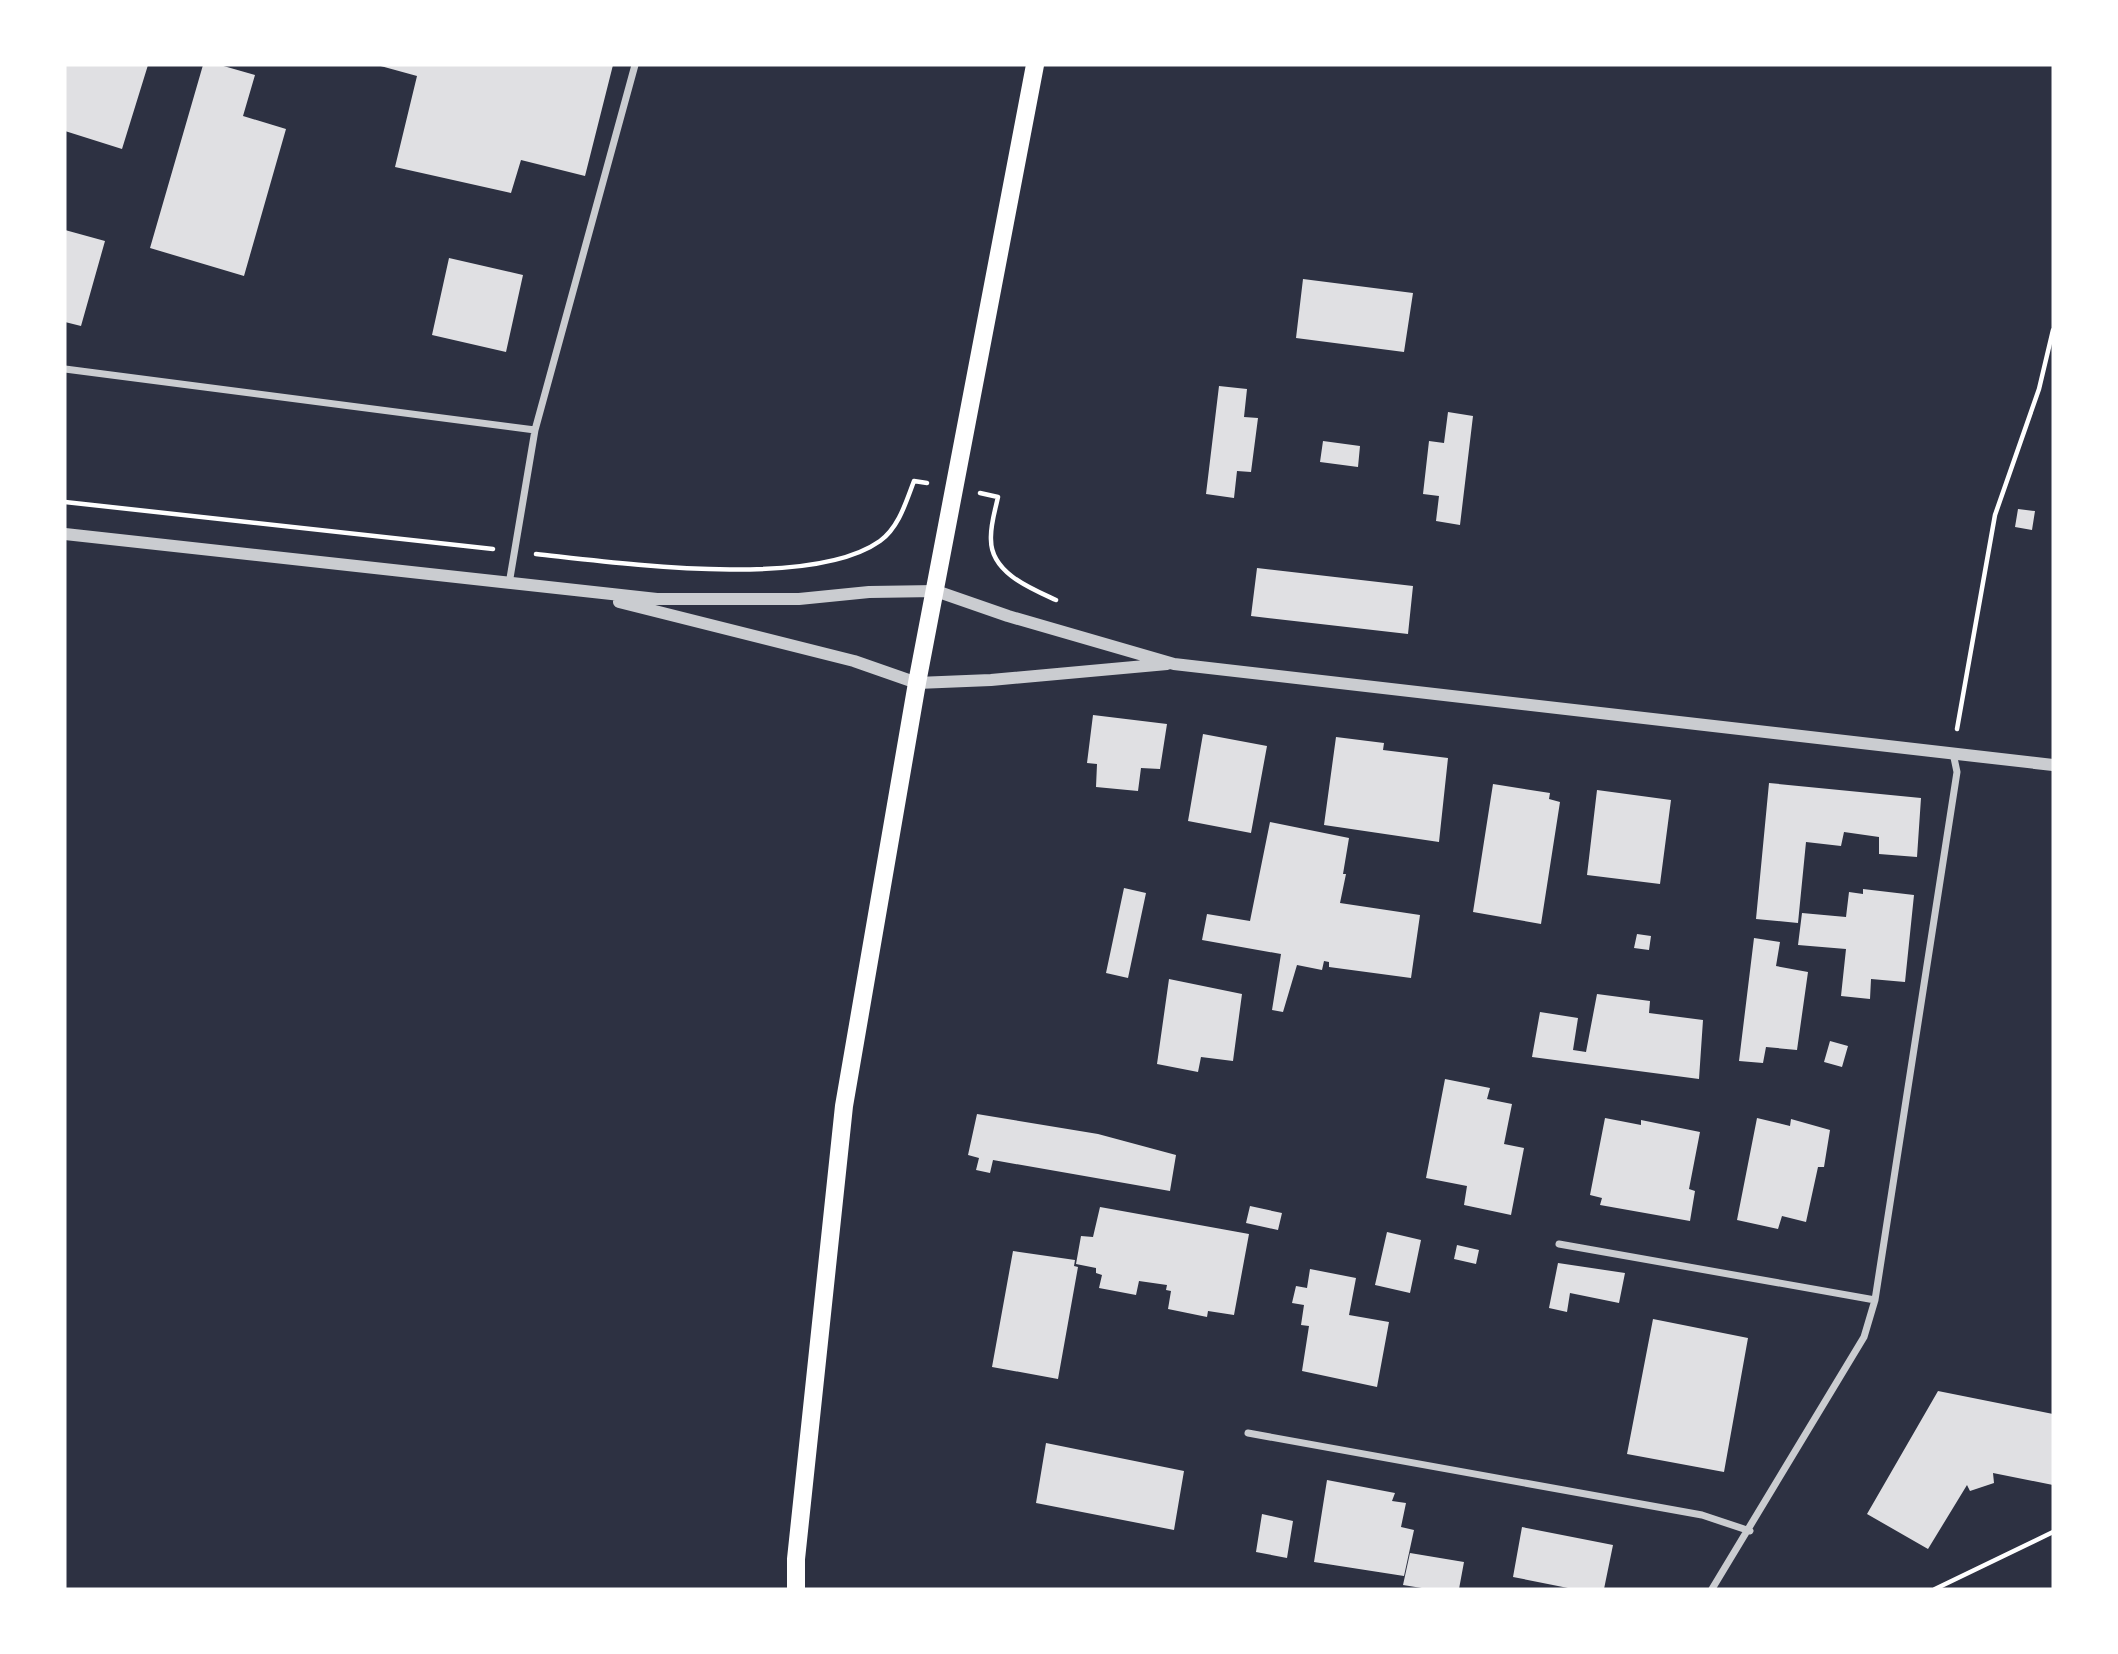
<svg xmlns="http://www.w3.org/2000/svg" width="2118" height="1654" viewBox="0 0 2118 1654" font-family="'DM Sans',sans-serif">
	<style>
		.building { fill: #e0e0e3 }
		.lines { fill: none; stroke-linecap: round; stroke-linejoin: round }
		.path { stroke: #fff; stroke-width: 4.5 }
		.minor { stroke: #caccd0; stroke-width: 7 }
		.tertiary { stroke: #caccd0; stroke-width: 12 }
		.primary { stroke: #fff; stroke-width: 18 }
	</style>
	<rect width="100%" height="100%" fill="#2d3142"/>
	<path class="building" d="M65,65H148L122,149L65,131Z
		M203,65H220L255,75L243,116L286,129L244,276L150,248Z
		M377,65H613L585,176L521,160L511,193L395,167L417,76Z
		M65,230L105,241L81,326L65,322Z
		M449,258L523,275L506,352L432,335Z
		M1303,279L1413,293L1404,352L1296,338Z
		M1219,386L1247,389L1244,417L1258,418L1251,472L1237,471L1234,498L1206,494Z
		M1448,412L1473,416L1460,525L1436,521L1439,496L1423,494L1429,441L1444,443Z
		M1323,441L1360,446L1358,467L1320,462Z
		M2018,509L2035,511L2032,530L2015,527Z
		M1257,568L1413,586L1408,634L1251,616Z
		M1093,715L1167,724L1160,769L1141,768L1138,791L1096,787L1097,764L1087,763Z
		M1203,734L1267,746L1251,833L1188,821Z
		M1336,737L1384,743L1383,750L1448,758L1439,842L1324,825Z
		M1769,783L1921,798L1917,857L1879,854V837L1844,832L1841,846L1806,842L1798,923L1756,919Z
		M1493,784L1550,793L1549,799L1560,802L1541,924L1473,912Z
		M1597,790L1671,800L1660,884L1587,875Z
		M1270,822L1349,838L1343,874H1346L1340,903L1420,915L1411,978L1329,967V962L1324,961L1322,970L1297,965L1283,1012L1272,1010L1281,954L1202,940L1207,914L1250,921Z
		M1124,888L1146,893L1128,978L1106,973Z
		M1863,889L1914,895L1905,982L1871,979L1870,999L1841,996L1846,949L1798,945L1802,913L1846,917L1849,892L1863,894Z
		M1637,934L1651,936L1649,950L1634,948Z
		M1754,938L1780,942L1776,966L1808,972L1797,1050L1766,1047L1763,1063L1739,1061Z
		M1169,979L1242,994L1233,1061L1201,1057L1198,1072L1157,1064Z
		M1597,994L1650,1001L1649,1013L1703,1020L1699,1079L1532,1057L1540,1012L1578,1018L1573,1050L1586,1052Z
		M1830,1041L1848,1046L1842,1067L1824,1062Z
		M1445,1079L1490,1088L1487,1099L1512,1104L1504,1144L1524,1148L1511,1215L1464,1205L1467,1186L1426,1178Z
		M977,1114L1098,1134L1176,1155L1170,1191L993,1160L990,1173L976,1170L979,1158L968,1155Z
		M1605,1118L1641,1125V1120L1700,1132L1689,1189L1695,1191L1690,1221L1600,1205L1602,1198L1590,1195Z
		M1757,1118L1790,1126L1791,1119L1830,1130L1824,1167H1818L1806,1222L1782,1216L1778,1229L1737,1220Z
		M1250,1206L1282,1213L1278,1230L1246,1223Z
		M1100,1207L1249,1234L1234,1315L1208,1311L1207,1317L1168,1309L1171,1291L1166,1290L1167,1285L1139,1281L1136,1295L1099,1288L1102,1275L1096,1273V1268L1076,1264L1081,1236L1093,1237Z
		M1387,1232L1421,1240L1410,1293L1375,1285Z
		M1457,1245L1479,1250L1476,1264L1454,1259Z
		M1013,1251L1075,1260L1074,1266L1078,1267L1058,1379L992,1367Z
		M1558,1263L1625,1273L1619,1303L1570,1293L1567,1312L1549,1308Z
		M1310,1269L1356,1278L1349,1315L1389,1322L1377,1387L1302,1371L1309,1326L1301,1325L1304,1305L1292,1303L1296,1286L1307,1288Z
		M1653,1319L1748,1338L1724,1472L1627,1454Z
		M1938,1391L2053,1414V1485L1993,1473L1994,1483L1970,1491L1967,1485L1928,1549L1867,1514Z
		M1046,1443L1184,1471L1174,1530L1036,1503Z
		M1327,1480L1395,1493L1392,1501L1406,1503L1401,1527L1414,1530L1404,1576L1314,1562Z
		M1262,1514L1293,1521L1287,1558L1256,1552Z
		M1522,1527L1613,1545L1604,1589H1573L1513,1577Z
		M1410,1553L1464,1562L1459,1589H1428L1403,1585Z"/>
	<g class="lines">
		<path class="path" d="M980,493L998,497C995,511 990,526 991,540C991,573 1032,589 1056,600
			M65,502L493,549
			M536,554C619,563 811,590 880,541C899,527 906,502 914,481L927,483
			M1957,729L1995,515L2039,389L2053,330
			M1935,1589L2053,1532"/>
		<path class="minor" d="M65,369L535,430
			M509,584L535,430L635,65
			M1559,1244L1875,1300
			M1248,1433L1702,1515L1750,1531
			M1712,1589L1864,1337L1875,1300L1957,772L1953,753"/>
		<path class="tertiary" d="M65,534L657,599H799L869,592L936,591L1008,616L1174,664L2053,765
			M619,602L854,661L917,683L991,680L1167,664"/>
		<path class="primary" d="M796,1589V1559L844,1106L917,683L1035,65"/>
	</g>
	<rect width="2118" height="1654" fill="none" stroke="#ffffff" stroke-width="133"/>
</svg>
